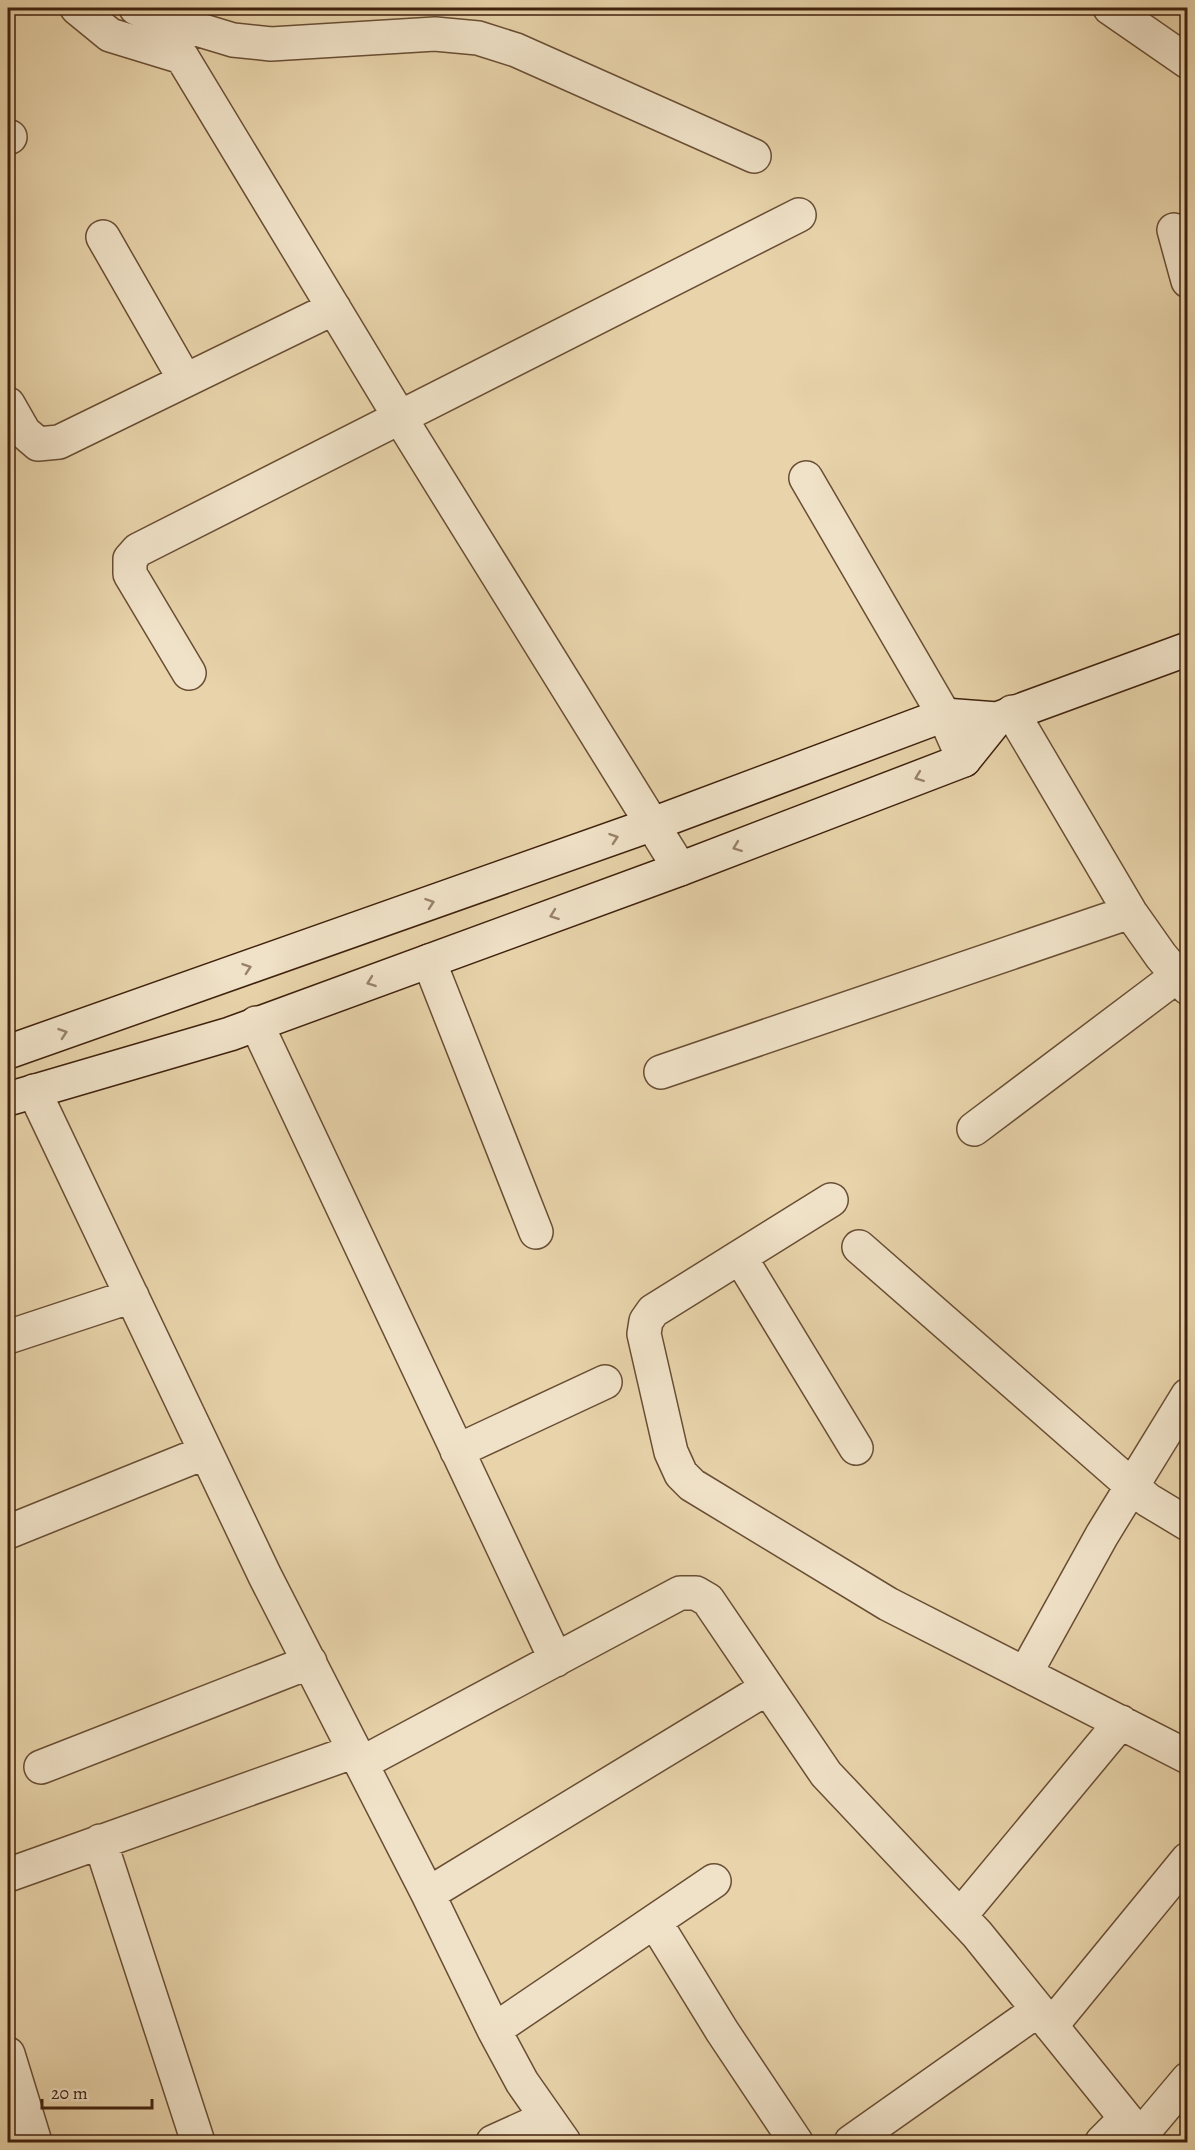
<svg xmlns="http://www.w3.org/2000/svg" width="1195" height="2150" viewBox="0 0 1195 2150" font-family="Alegreya,serif">
	<style>
		.lines { fill: none; stroke-linecap: round; stroke-linejoin: round }
		.street-casing { stroke: #694e34; stroke-width: 36 }
		.secondary-casing { stroke: #3f210d; stroke-width: 36 }
		.street { stroke: #f0e2c8; stroke-width: 33 }
		.secondary { stroke: #f0e2c8; stroke-width: 33 }
		.oneway { stroke: #98826a }
	</style>
	<rect width="100%" height="100%" fill="#e8d3aa"/>
	<filter id="stains"><feTurbulence type="fractalNoise" baseFrequency=".00333" numOctaves="4"/><feColorMatrix values="0 0 0 0 .2 0 0 0 0 .09 0 0 0 0 .02 0 0 0 .5 -.17"/></filter>
	<radialGradient id="worn" r=".72"><stop offset=".6" stop-color="#630" stop-opacity="0"/><stop offset="1" stop-color="#630" stop-opacity=".3"/></radialGradient>
	<g class="lines">
		<defs>
			<path id="street" d="M77,8L110,35L182,57L399,416L680,869
				M136,8L157,17L233,40L271,44L435,34L478,38L516,50L754,156
				M1110,8L1188,62
				M8,137H10
				M1174,230L1188,281
				M103,237L185,380
				M8,404L24,432L38,444L59,442L334,308
				M806,478L944,715L964,760
				M189,673L130,574V559L138,550L799,215
				M1012,712L1130,912L1161,956L1188,988
				M429,961L536,1232
				M256,1023L556,1660
				M661,1072L1130,912
				M34,1091L265,1576L428,1894L494,2030L522,2082L564,2142
				M974,1129L1177,976
				M831,1200L653,1311L646,1321L644,1334L671,1452L681,1474L692,1485L888,1604L1188,1757
				M859,1247L1148,1500L1188,1524
				M740,1257L856,1448
				M8,1337L132,1296
				M457,1451L605,1382
				M8,1532L206,1452
				M1025,1674L1102,1535L1188,1395
				M362,1763L680,1593H696L708,1600L826,1774L977,1934L1145,2142
				M41,1767L310,1662
				M100,1841L198,2142
				M8,1875L355,1751
				M428,1894L767,1688
				M960,1916L1121,1722
				M655,1922L722,2031L796,2142
				M1051,2026L1188,1859
				M494,2030L714,1881
				M8,2054L35,2142
				M1140,2136L1188,2079
				M493,2142L546,2118
				M851,2142L1038,2010
				M1102,2142L1125,2119"/>
			<path id="secondary" d="M8,1052L653,824L944,715L997,719
				M8,1099L230,1034L680,869L964,760L997,719L1188,649"/>
		</defs>
		<use href="#street" class="street-casing"/>
		<use href="#secondary" class="secondary-casing"/>
		<use href="#street" class="street"/>
		<use href="#secondary" class="secondary"/>
	</g>
	<defs><path id="oneway-chevron" d="M-2-3.5L2.5 0L-2 3.5" fill="none" stroke-width="1.6" stroke-linecap="round" stroke-linejoin="round" transform="scale(1.5)"/></defs>
	<g class="oneway">
		<use href="#oneway-chevron" transform="translate(919 777) rotate(159)"/>
		<use href="#oneway-chevron" transform="translate(614 838) rotate(-19)"/>
		<use href="#oneway-chevron" transform="translate(737 847) rotate(159)"/>
		<use href="#oneway-chevron" transform="translate(430 903) rotate(-19)"/>
		<use href="#oneway-chevron" transform="translate(554 915) rotate(160)"/>
		<use href="#oneway-chevron" transform="translate(247 968) rotate(-19)"/>
		<use href="#oneway-chevron" transform="translate(371 982) rotate(160)"/>
		<use href="#oneway-chevron" transform="translate(63 1033) rotate(-19)"/>
	</g>
	<rect width="1195" height="2150" fill="none" stroke="#e8d3aa" stroke-width="30"/>
	<rect x="9" y="9" width="1177" height="2132" fill="none" stroke="#3f210d" stroke-width="3"/>
	<rect x="15" y="15" width="1165" height="2120" fill="none" stroke="#3f210d" stroke-width="1.5"/>
	<path d="M42 2099v9h110v-9" fill="none" stroke="#3f210d" stroke-width="3"/>
	<text x="51" y="2099" font-size="18" fill="#3f210d" stroke="#f0e2c8" stroke-width="4.5" paint-order="stroke">20 m</text>
	<rect width="100%" height="100%" filter="url(#stains)"/>
	<rect width="100%" height="100%" fill="url(#worn)"/>
</svg>
